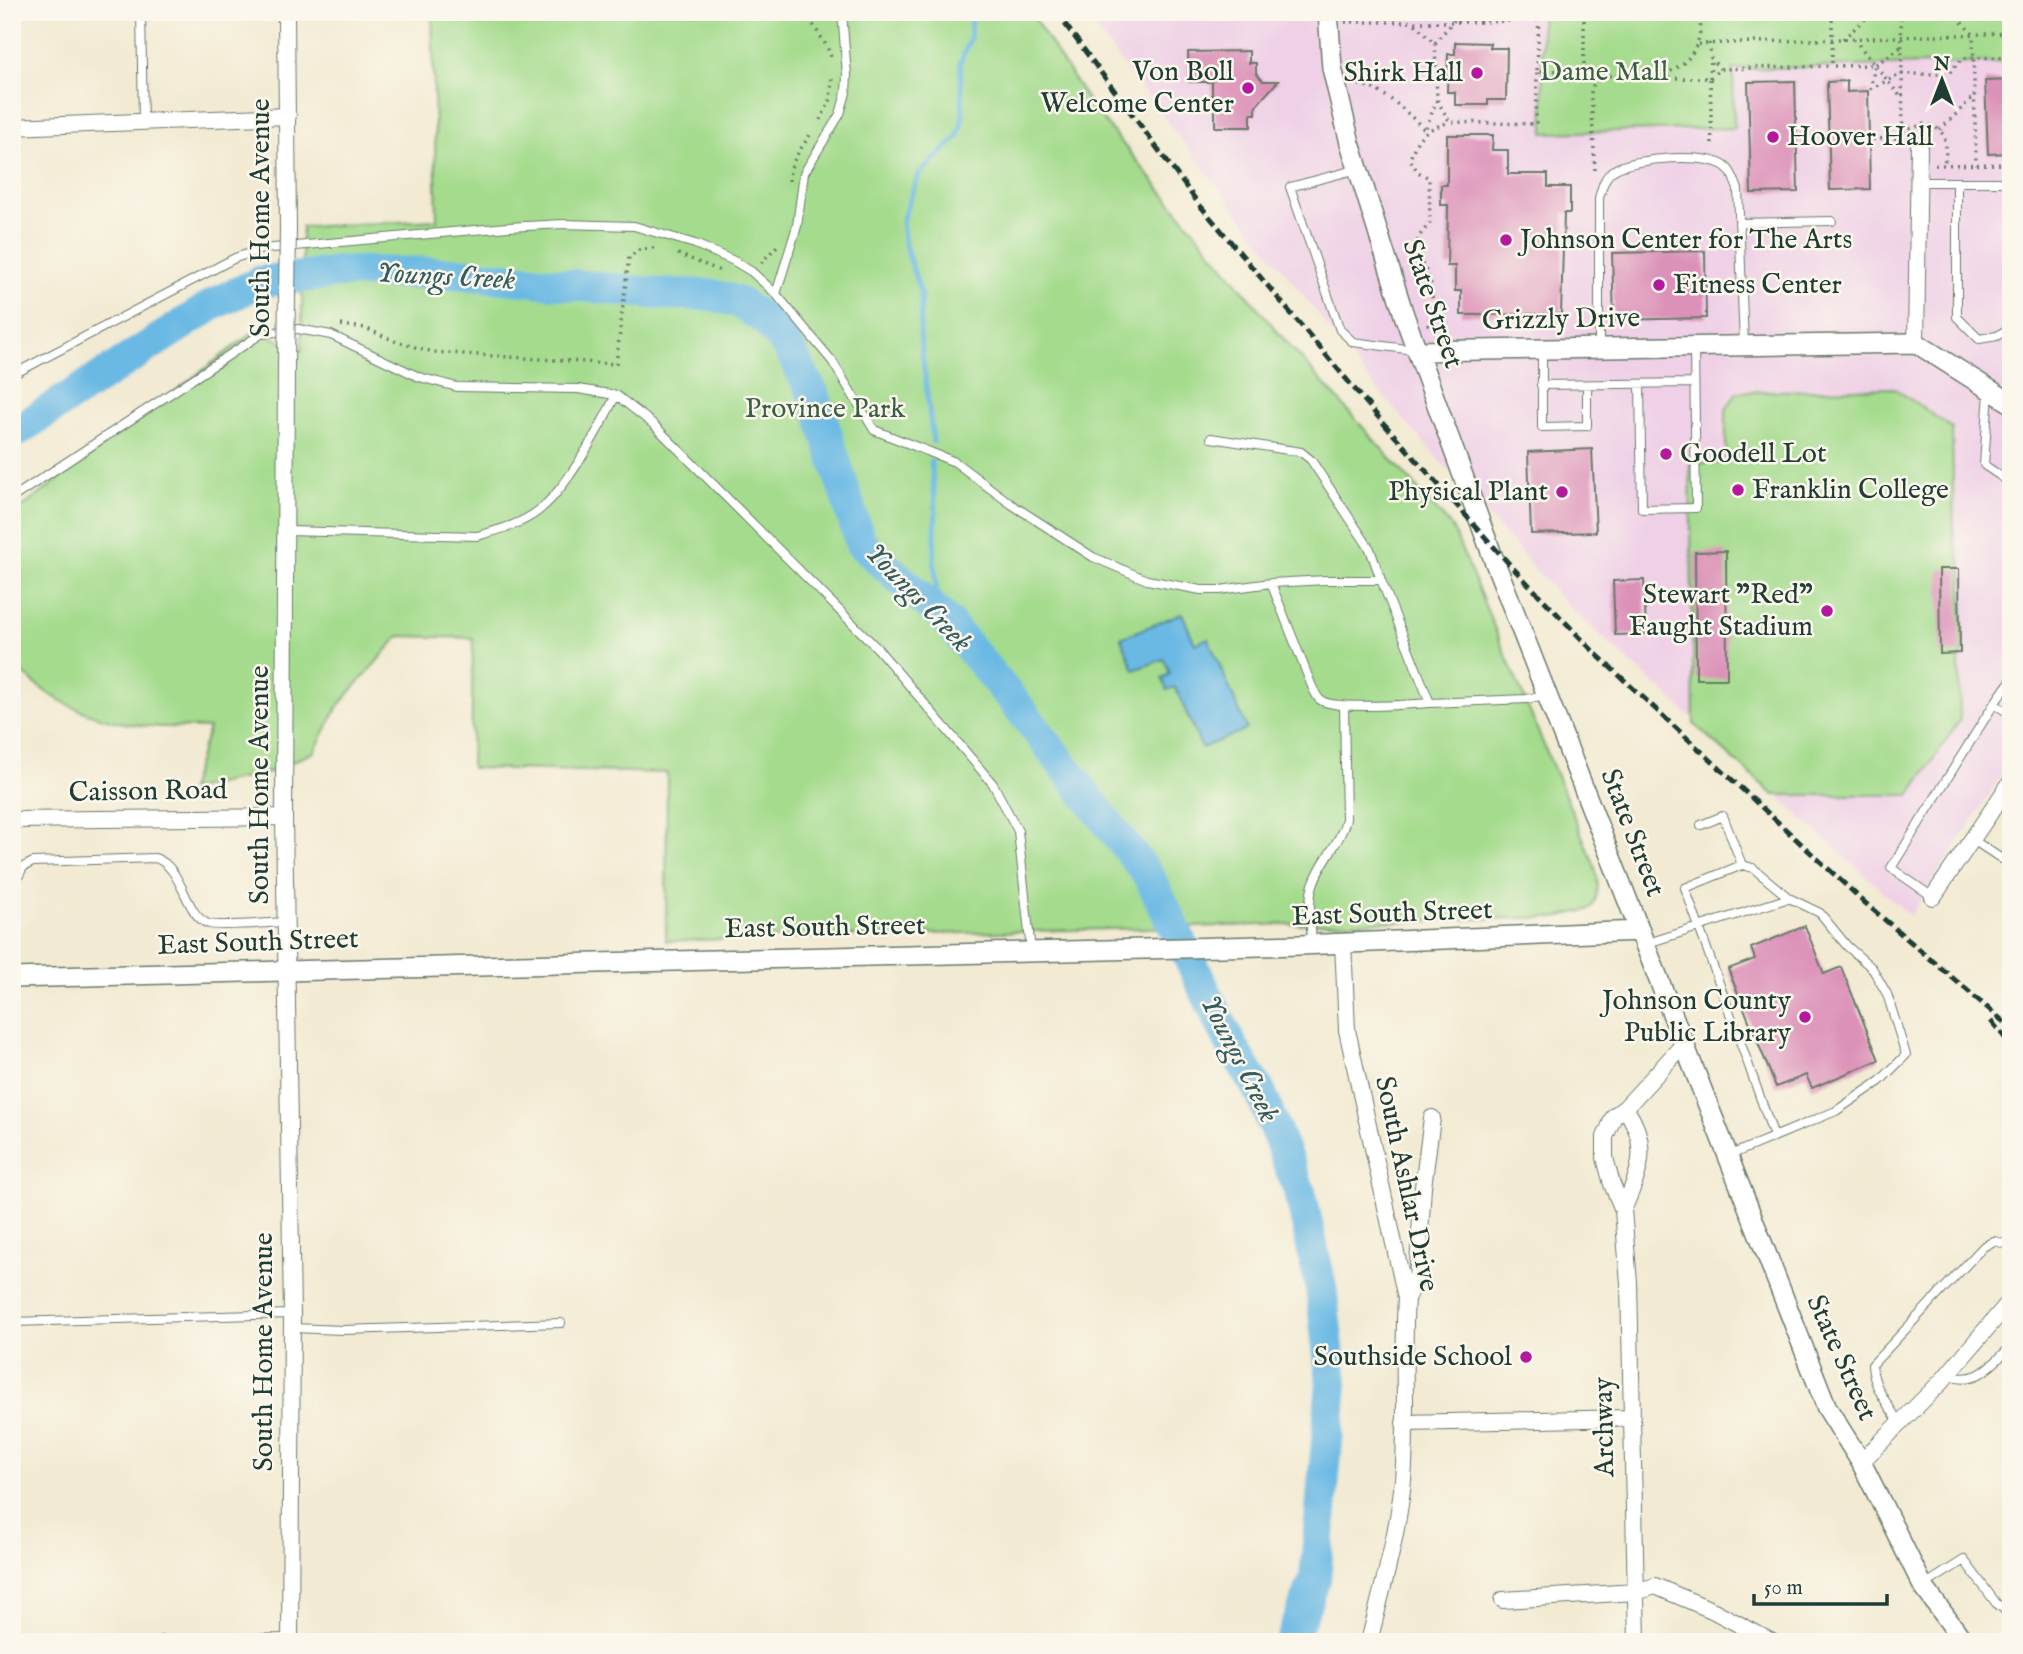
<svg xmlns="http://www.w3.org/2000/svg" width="2023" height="1654" viewBox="0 0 2023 1654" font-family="'IM FELL English',serif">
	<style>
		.built { fill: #efd0e6 }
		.green { fill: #a4db8d; stroke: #628c60; stroke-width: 2 }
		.water { fill: #6ab9e4; stroke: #447b8c; stroke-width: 2 }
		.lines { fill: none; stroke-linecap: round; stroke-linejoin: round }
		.stream { stroke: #6ab9e4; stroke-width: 5 }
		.river { stroke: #6ab9e4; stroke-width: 32 }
		.building { fill: #dc91b8 }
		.service-casing { stroke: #697a6b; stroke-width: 10 }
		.minor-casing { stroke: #697a6b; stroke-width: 18 }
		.tertiary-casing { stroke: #697a6b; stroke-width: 22 }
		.path { stroke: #697a6b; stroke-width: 3.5; stroke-dasharray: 2 5; stroke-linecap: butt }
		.service { stroke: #fff; stroke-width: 8 }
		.minor { stroke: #fff; stroke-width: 16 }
		.tertiary { stroke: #fff; stroke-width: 19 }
		.rail { stroke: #1f3d34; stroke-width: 5; stroke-dasharray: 10 5; stroke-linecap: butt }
		.minor-bridge-casing { stroke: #697a6b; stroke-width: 18; stroke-linecap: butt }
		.minor-bridge { stroke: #fff; stroke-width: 16 }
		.poi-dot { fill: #b5179e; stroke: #fbf7ec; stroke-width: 2.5 }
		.labels { text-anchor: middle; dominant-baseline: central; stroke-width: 5; stroke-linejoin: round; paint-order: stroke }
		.poi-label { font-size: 28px; fill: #1f3d34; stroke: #fbf7ec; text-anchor: end }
		.park-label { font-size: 28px; fill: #3a5d46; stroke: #fbf7ec }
		.street-label { font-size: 28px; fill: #1f3d34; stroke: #fbf7ec }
		.water-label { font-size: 30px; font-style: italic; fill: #325c60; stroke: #fbf7ec }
	</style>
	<rect width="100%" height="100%" fill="#fbf7ec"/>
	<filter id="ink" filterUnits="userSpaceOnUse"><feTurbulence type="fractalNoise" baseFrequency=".0143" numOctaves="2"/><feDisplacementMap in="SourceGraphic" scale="14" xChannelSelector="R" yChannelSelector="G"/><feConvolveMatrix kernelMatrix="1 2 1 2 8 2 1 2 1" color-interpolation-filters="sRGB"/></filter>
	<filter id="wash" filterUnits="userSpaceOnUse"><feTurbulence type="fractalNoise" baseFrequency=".00686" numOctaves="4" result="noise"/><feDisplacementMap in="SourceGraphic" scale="28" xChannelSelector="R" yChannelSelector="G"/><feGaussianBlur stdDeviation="1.57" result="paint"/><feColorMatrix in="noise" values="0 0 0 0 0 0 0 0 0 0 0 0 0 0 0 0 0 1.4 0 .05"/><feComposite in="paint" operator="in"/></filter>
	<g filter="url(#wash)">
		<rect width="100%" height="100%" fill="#f2ead2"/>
		<path class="built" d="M1082,12H2011V761L1910,916L1562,600L1369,380Z"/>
		<path class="green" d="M432,12H1030L1089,103L1282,337L1452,527L1594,864C1599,881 1600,894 1591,909L1557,917L666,941L667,773L471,768L473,638L399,636L338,706L314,752L265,774L189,790L209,728C148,727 104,728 51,695C37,687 25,674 12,664V515L256,330L302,351V227L437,220Z
			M1541,12H2011V62L1733,69L1734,128L1544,133Z
			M1894,388L1952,428L1954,541L1962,569L1963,653L1959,661L1960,719L1910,795H1774L1694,724L1690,463H1726V410L1737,392Z"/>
		<path class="water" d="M1182,613L1195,644L1208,638L1247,729L1202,748L1175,687L1167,690L1162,678L1170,674L1164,659L1134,670L1121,638Z"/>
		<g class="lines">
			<path class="stream" d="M933,442L920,336L921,295L905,245L902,221L919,174L958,137L963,116L960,63L970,39L971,12
				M931,461L936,512L934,558L937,593L947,621"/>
			<path class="river" d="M12,434L214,304L260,282L340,272L455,273L661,294L712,295L738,302L765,320L788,347L815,397L861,544L947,621L1020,709L1150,878L1231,1044L1261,1094L1300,1192L1321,1287L1332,1383L1315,1579L1291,1642"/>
		</g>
		<g id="blocks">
			<path class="building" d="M1455,42L1490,43V48H1507L1506,100H1488V105H1455V92H1447L1448,54H1455Z
				M1249,51V63H1256V73L1263,81H1278L1256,106V114H1251V127H1215V102L1212,103V82H1189L1188,52Z
				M2011,80V153L1988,154L1985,81Z
				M1795,81L1798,192L1751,193L1748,82Z
				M1847,81V92L1868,91L1870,189L1830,190L1827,82Z
				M1447,135H1493L1492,150H1508V174H1548V187H1570V213H1564L1561,314L1461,315V291H1455V266H1447L1448,205H1441V185H1447Z
				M1705,251L1706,318L1614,320L1612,253Z
				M1592,449L1596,532L1531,534L1528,452Z
				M1726,551L1727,679H1696L1695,552Z
				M1939,569H1959L1960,653L1940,654Z
				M1644,580L1646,634L1615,635L1613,581Z
				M1805,926L1824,974L1841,967L1879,1060L1812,1088L1806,1075L1776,1087L1728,969L1755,959L1751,948Z"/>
		</g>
	</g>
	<g filter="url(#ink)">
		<use href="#blocks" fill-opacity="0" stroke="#697a6b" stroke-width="2"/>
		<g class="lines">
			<defs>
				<path id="service" d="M141,12L143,121
					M1358,169L1290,187L1340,330L1353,342L1414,350
					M1918,182H2011
					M1957,182V317L1979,339L1997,336L2011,327
					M1739,223L1832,221
					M776,294L797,226L804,173L840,114L846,93L847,75L842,12
					M1599,348V198C1602,188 1604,176 1614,170C1632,158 1713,151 1728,169C1733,174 1735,183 1738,189L1744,345
					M1542,349V427L1587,426V385
					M12,375L235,258L262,249L508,227L563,224L634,226L695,244L734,261L752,272L776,294L832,361L874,430L955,462L1011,504L1093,557L1147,580L1201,590H1220L1271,583L1326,580H1381L1430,703L1527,699L1547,694
					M1640,384L1642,509L1696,508L1694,347
					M1541,385L1694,383
					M1989,391L1984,465L2011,483
					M1211,438L1301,452L1311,460L1370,549L1381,580
					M12,498L261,334L298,329L331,335L419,377L457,387L578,389L616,395L653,424L878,649L993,784L1018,831L1031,951
					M287,531L477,536C498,530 520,525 538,511C568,488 599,429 616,395
					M1271,583L1311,684C1313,689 1316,695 1319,699C1331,711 1410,704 1430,703
					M2011,680L1994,704L2011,714
					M1701,825L1723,816L1742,865
					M1973,840L2011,865
					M12,890L23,867L33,862L155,858C183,866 185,917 209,924C222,927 271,923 287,922
					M1933,897L1891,868L1994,704
					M1312,943C1311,924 1307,900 1314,882C1322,860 1341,842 1346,819L1344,706
					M1645,944L1789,898
					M1728,1156L1836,1111L1880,1081L1906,1055L1887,994L1872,968L1847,946L1820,913L1789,898L1753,868L1742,865L1685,888L1774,1136
					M12,1322L292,1314
					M292,1328L343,1330L561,1323
					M1948,1375C1978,1385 1991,1366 2011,1346
					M1900,1423C1888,1405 1873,1387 1872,1365L1983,1247L1994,1241L2011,1245
					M1923,1586L1964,1560L1996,1603L2011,1615
					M161,1640L290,1638"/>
				<path id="minor" d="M286,12L288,228
					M12,127L288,116
					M1916,343L1919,145
					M286,364L284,817L292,1314L290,1642
					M12,820L284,817
					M1933,897L2011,782
					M1343,943L1347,1030L1406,1298C1402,1359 1408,1420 1403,1480C1398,1534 1382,1589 1369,1642
					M1623,1210C1640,1171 1651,1145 1625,1108
					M1406,1298L1417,1280L1423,1187L1432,1118
					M1404,1423L1630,1418
					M1861,1462L1942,1381L2011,1300
					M1503,1600L1636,1592L1655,1586L1714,1611L1772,1642
					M1637,1642L1629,1283L1623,1210L1612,1184L1605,1158V1137L1614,1116L1625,1108L1683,1045"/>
				<path id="tertiary" d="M1328,12L1332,68L1350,143L1404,315L1494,560L1827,1408L1861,1462L1923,1586L1964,1642
					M1417,351L1916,343L2011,403
					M12,978L1300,945L1640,931"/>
			</defs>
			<use href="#service" class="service-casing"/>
			<use href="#minor" class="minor-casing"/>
			<use href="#tertiary" class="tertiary-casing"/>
			<path class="path" d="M807,12C814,30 827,41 832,60
				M1469,12L1480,22L1539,20
				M1539,12L1537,72C1556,71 1579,68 1597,71C1605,73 1611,77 1618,78C1664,83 1706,65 1700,12
				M1832,12V66L1875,65L1901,47
				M1952,12L1973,34L1976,165
				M1345,22H1480
				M2010,33L2011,55
				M1843,39L1873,12
				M1854,39L1900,96
				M1435,43L1461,12
				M1709,43L1711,58L1720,69
				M1698,44L2011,33
				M1584,71V12
				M1655,78H1710L1712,149
				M1710,78L1720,69L1832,66
				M1710,78L1711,59
				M1352,84C1379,84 1407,112 1425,130L1437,100L1435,43L1413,22
				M1870,89L1901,74H1948L1963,58L2011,57
				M1870,89L1875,65
				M1437,100L1450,122L1536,124L1537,72
				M820,120L830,101L832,77
				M1940,130L1973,97
				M1903,131L1925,124C1948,128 1948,145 1944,165
				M1873,139L1901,138L1903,131L1901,12
				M1935,165L2011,164
				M1595,170L1591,93L1597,71
				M789,181C789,163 802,147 812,132
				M678,254L723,272
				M761,263L777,246
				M341,325L365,328L397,342L433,352L616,364L629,257L639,250L658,247
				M1428,326C1435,294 1435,278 1413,252L1420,235L1430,223L1429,178L1418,172L1410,160C1418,133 1425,130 1450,122"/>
			<use href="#service" class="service"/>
			<use href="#minor" class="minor"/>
			<use href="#tertiary" class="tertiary"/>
			<path class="rail" d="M1056,12L1198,203L1385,425L1511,566L1595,653L1863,901L2011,1028
				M1991,1021L2011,1045"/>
			<defs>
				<path id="minor-bridge" d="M286,364L288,228"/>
			</defs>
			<use href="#minor-bridge" class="minor-bridge-casing"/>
			<use href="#minor-bridge" class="minor-bridge"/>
		</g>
	</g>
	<g class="poi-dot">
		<circle cx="1477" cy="73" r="7"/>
		<circle cx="1248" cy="88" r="7"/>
		<circle cx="1773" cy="137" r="7"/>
		<circle cx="1506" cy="240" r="7"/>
		<circle cx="1659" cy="285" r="7"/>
		<circle cx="1666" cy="454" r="7"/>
		<circle cx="1738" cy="490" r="7"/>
		<circle cx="1562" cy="492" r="7"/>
		<circle cx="1827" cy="611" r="7"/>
		<circle cx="1805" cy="1017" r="7"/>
		<circle cx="1526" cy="1357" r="7"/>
	</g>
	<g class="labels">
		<g class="poi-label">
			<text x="1234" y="72">Von Boll<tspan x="1234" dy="32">Welcome Center</tspan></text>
			<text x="1463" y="73">Shirk Hall</text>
			<text x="1787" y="137" text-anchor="start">Hoover Hall</text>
			<text x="1520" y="240" text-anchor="start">Johnson Center for The Arts</text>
			<text x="1673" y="285" text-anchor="start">Fitness Center</text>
			<text x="1680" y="454" text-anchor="start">Goodell Lot</text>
			<text x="1752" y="490" text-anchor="start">Franklin College</text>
			<text x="1548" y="492">Physical Plant</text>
			<text x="1813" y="595">Stewart "Red"<tspan x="1813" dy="32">Faught Stadium</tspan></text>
			<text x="1791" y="1001">Johnson County<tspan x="1791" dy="32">Public Library</tspan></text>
			<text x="1512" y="1357">Southside School</text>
		</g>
		<g class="park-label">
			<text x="1604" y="72">Dame Mall</text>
			<text x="825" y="409">Province Park</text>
		</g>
		<g class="street-label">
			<text transform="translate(261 218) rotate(-90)">South Home Avenue</text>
			<text transform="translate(1432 304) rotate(71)">State Street</text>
			<text transform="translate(1561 320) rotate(-1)">Grizzly Drive</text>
			<text transform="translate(260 785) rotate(-90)">South Home Avenue</text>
			<text transform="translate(148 792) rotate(-1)">Caisson Road</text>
			<text transform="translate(1632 833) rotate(69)">State Street</text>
			<text transform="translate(1392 914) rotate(-2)">East South Street</text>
			<text transform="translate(825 928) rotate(-1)">East South Street</text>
			<text transform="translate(258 943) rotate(-2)">East South Street</text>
			<text transform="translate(1406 1184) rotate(78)">South Ashlar Drive</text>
			<text transform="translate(264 1352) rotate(-90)">South Home Avenue</text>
			<text transform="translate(1841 1358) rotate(66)">State Street</text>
			<text transform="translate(1605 1427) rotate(-91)">Archway</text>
		</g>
		<g class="water-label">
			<text transform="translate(446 277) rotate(3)">Youngs Creek</text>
			<text transform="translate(918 598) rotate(46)">Youngs Creek</text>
			<text transform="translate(1239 1059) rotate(63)">Youngs Creek</text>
		</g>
	</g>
	<rect width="2023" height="1654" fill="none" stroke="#fbf7ec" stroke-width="42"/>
	<g transform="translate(1942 80)" stroke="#fbf7ec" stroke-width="5" paint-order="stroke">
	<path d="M0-5L12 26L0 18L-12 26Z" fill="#1f3d34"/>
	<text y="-10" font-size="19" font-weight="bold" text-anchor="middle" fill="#1f3d34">N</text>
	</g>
	<path d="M1754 1594v10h133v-10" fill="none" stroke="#1f3d34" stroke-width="3.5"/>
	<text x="1764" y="1594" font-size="21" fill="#1f3d34" stroke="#fbf7ec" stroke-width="5" paint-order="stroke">50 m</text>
</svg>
